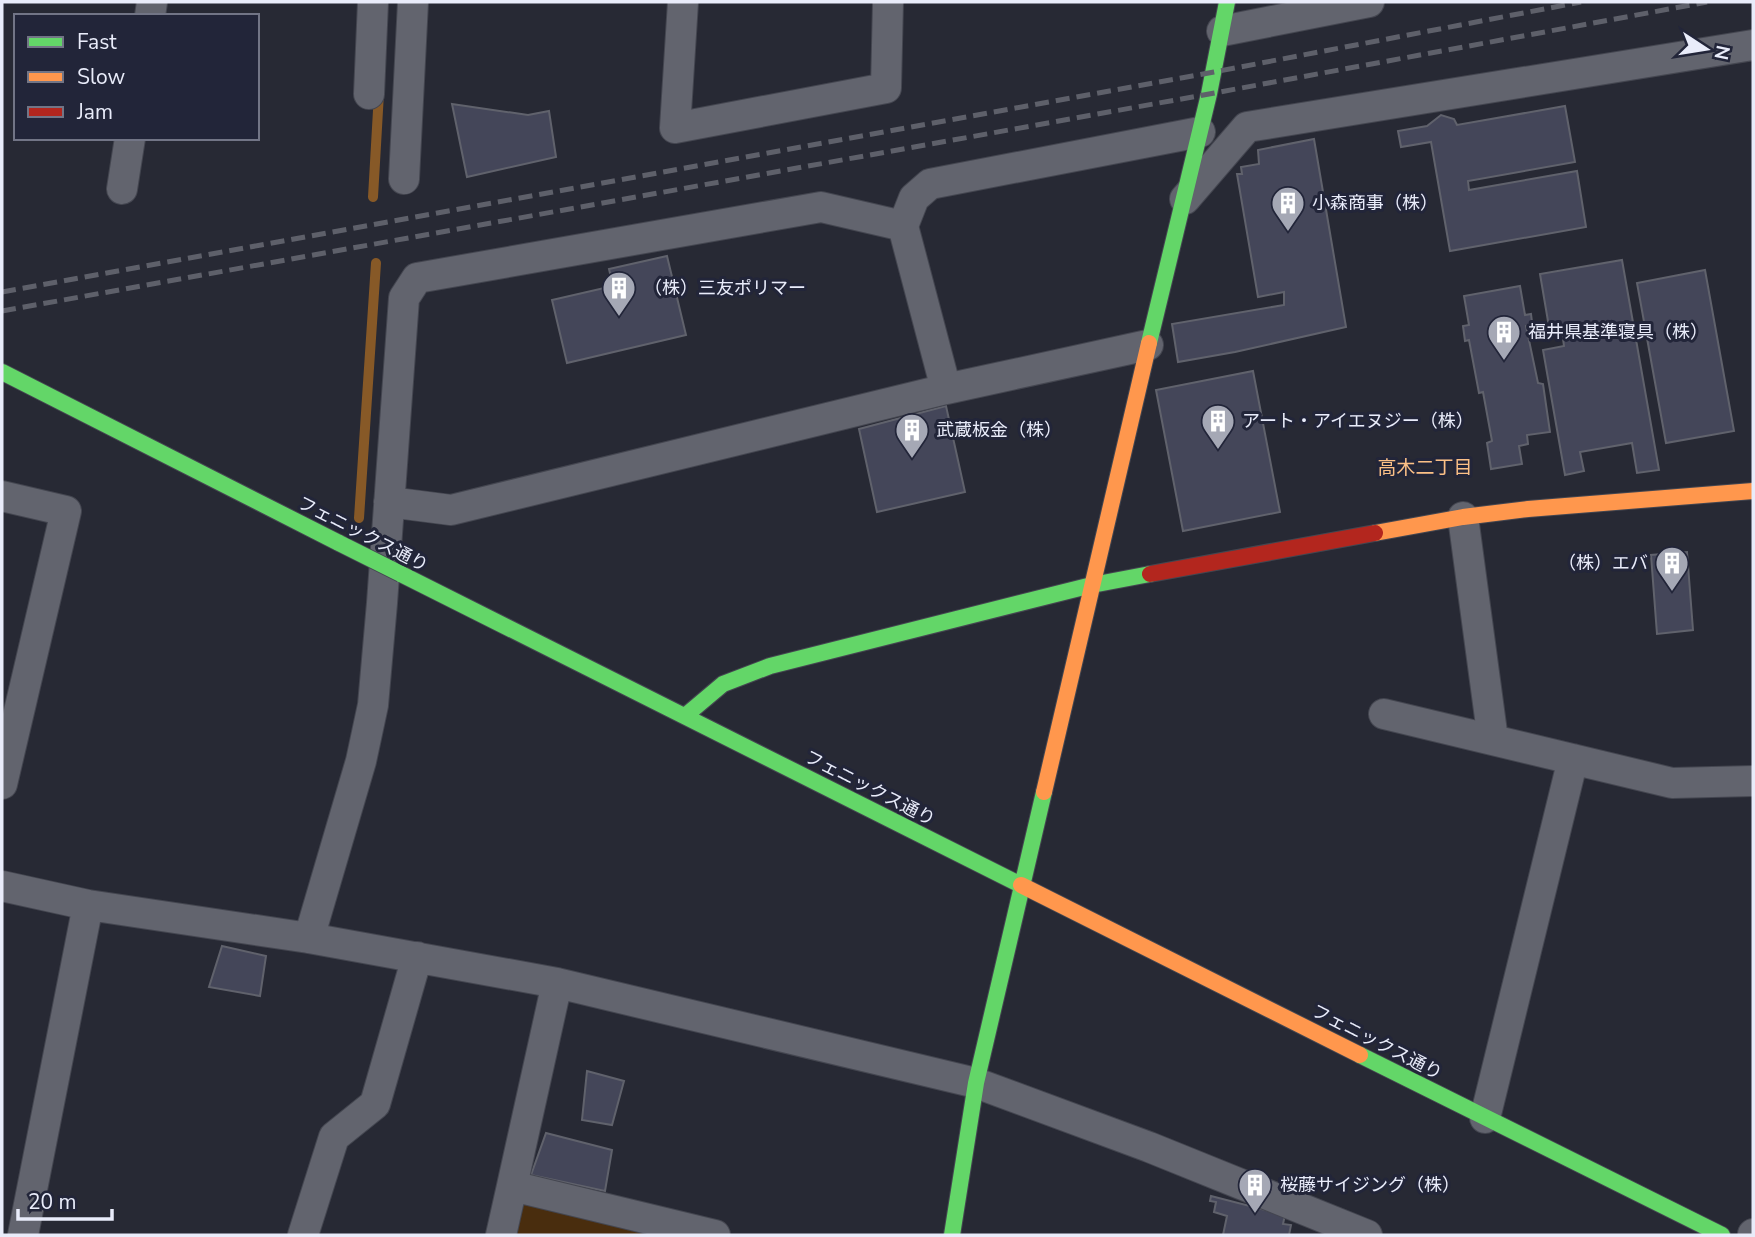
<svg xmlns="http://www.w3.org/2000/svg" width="1755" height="1237" viewBox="0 0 1755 1237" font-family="'Nunito Sans','Noto Sans JP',sans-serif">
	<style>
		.green { fill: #492d0e }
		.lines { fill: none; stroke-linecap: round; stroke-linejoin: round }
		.stream { stroke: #875927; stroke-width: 10 }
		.building { fill: #444659; stroke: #60626c; stroke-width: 2 }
		.street-casing { stroke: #444650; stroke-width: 32 }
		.fast-casing { stroke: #444650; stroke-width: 18 }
		.slow-casing { stroke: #444650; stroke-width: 18 }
		.jam-casing { stroke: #444650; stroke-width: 18 }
		.street { stroke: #62646e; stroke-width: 30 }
		.fast { stroke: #63d668; stroke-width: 16 }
		.slow { stroke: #ff974d; stroke-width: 16 }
		.jam { stroke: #b3261e; stroke-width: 16 }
		.rail { stroke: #5e606a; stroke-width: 5; stroke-dasharray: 14 7; stroke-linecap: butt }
		.fast-bridge-casing { stroke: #444650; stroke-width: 18; stroke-linecap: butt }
		.fast-bridge { stroke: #63d668; stroke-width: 16 }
		.labels { text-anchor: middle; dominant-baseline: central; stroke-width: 6; stroke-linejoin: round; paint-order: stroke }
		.poi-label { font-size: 18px; fill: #e9ecfa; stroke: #222539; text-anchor: start }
		.street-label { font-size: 18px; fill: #e9ecfa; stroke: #222539 }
		.neighbourhood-label { font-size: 19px; fill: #fbc086; stroke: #222539 }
	</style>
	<rect width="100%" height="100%" fill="#272934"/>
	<path class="green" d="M512,1186L715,1235H501Z"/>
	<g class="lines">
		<path class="stream" d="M373,197L379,93
			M359,518L376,263"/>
	</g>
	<path class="building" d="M452,104L528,115L549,111L556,157L467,177Z
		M1565,106L1575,162L1468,181L1469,190L1577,171L1586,227L1450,251L1431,142L1401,147L1398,131L1427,126L1441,115L1454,119L1457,125Z
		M1314,139L1346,327L1235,352L1178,362L1172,324L1284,305V292L1258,297L1237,174H1242L1241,167L1259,164L1258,150Z
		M667,256L686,335L567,363L552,300L613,286L609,269Z
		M1622,260L1659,470L1637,473L1632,443L1580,452L1584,471L1565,475L1543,350L1564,346L1562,331L1550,333L1540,274Z
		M1705,270L1734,431L1666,443L1637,283Z
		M1520,286L1525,315L1531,314L1532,322L1526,326L1538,383L1543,384L1550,432L1527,435L1528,444L1519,446L1522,464L1491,469L1487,443L1492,441L1483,392L1479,393L1469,340L1465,341L1463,326L1469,325L1464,296Z
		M1253,371L1280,512L1183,531L1156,390Z
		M946,406L965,492L877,512L859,429Z
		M1687,552L1693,630L1657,634L1651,555Z
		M222,946L266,956L260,996L209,987Z
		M587,1071L624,1081L612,1125L582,1120Z
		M546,1133L612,1150L605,1191L531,1175Z
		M1211,1196L1285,1215L1283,1224L1291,1225L1289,1235H1223L1227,1216L1214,1212L1216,1202L1210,1201Z"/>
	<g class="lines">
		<defs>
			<path id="street" d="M683,2L675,128L886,88L888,2
				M150,16L152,2
				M1222,31L1369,2
				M369,94L373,2
				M404,179L413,2
				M122,189L130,138
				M1185,199L1247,127L1753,45
				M903,226L914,198L930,184L1200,132
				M2,496L66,511L2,784
				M389,502L451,510L946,389L1148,345
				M1463,517L1493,740
				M1384,714L1672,783L1753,781
				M2,886L88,905L309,938L557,983L976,1083L1149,1147L1367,1235
				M309,938L361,761L373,705L382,603L404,298L417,278L821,207L903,226L946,389
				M1485,1118L1573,759
				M512,1186L557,983
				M23,1235L88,905
				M303,1235L334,1137L375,1104L417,957
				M501,1235L512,1186L715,1235
				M1753,1235V1234"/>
			<path id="fast" d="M1149,343L1209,94L1227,2
				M2,372L339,543
				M401,574L1021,885
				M685,716L723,684L770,666L1092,585L1150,574
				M1360,1055L1722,1235
				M952,1235L976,1083L1044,792"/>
			<path id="slow" d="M1375,533L1463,517L1528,509L1753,491
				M1044,792L1149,343
				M1021,885L1360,1055"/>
			<path id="jam" d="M1150,574L1375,533"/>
		</defs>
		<use href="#street" class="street-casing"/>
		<use href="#fast" class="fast-casing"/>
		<use href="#slow" class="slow-casing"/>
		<use href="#jam" class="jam-casing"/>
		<use href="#street" class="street"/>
		<use href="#fast" class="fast"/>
		<use href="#slow" class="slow"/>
		<use href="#jam" class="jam"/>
		<path class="rail" d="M2,292L1214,72L1581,2
			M2,311L1209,94L1707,2"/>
		<defs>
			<path id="fast-bridge" d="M339,543L401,574"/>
		</defs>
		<use href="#fast-bridge" class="fast-bridge-casing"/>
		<use href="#fast-bridge" class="fast-bridge"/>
	</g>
	<defs>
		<symbol id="building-pin" viewBox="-11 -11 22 30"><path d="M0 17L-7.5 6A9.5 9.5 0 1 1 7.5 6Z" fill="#a5a8b5" stroke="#222539"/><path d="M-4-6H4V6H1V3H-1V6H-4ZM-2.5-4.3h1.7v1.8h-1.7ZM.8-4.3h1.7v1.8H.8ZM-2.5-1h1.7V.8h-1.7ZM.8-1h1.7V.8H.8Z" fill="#fff"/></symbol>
	</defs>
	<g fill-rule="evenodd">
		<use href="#building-pin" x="1269" y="184" width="38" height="52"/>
		<use href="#building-pin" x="600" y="269" width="38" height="52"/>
		<use href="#building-pin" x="1485" y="313" width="38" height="52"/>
		<use href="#building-pin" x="1199" y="402" width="38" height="52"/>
		<use href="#building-pin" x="893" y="411" width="38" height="52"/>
		<use href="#building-pin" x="1653" y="544" width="38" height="52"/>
		<use href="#building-pin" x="1236" y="1166" width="38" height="52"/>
	</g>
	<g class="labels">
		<g class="poi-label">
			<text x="1312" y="203">小森商事（株）</text>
			<text x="644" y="288">（株）三友ポリマー</text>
			<text x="1528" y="332">福井県基準寝具（株）</text>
			<text x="1242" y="421">アート・アイエヌジー（株）</text>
			<text x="936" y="430">武蔵板金（株）</text>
			<text x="1648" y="563" text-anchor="end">（株）エバ</text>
			<text x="1280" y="1185">桜藤サイジング（株）</text>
		</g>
		<g class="street-label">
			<text transform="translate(363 534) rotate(27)">フェニックス通り</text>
			<text transform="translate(870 788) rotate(27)">フェニックス通り</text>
			<text transform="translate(1377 1042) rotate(27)">フェニックス通り</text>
		</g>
		<g class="neighbourhood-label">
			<text x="1425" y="468">高木二丁目</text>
		</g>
	</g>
	<rect width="1755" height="1237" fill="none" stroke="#e9ecfa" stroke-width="7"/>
	<rect x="14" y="14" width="245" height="126" fill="#222539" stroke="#727586" stroke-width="2"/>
	<rect x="28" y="37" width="35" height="10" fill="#63d668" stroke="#727586" stroke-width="2"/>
	<text x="77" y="49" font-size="21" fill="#e9ecfa">Fast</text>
	<rect x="28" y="72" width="35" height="10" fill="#ff974d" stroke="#727586" stroke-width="2"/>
	<text x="77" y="84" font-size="21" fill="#e9ecfa">Slow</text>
	<rect x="28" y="107" width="35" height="10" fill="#b3261e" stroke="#727586" stroke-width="2"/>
	<text x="77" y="119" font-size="21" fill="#e9ecfa">Jam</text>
	<g transform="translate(1706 49) rotate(102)" stroke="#222539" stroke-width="5" paint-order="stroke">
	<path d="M0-5L12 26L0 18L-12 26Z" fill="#e9ecfa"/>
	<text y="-10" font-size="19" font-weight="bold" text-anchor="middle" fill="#e9ecfa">N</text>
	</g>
	<path d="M18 1209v10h94v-10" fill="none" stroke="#e9ecfa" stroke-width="3.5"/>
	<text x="28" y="1209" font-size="21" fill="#e9ecfa" stroke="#222539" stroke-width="5" paint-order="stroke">20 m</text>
</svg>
